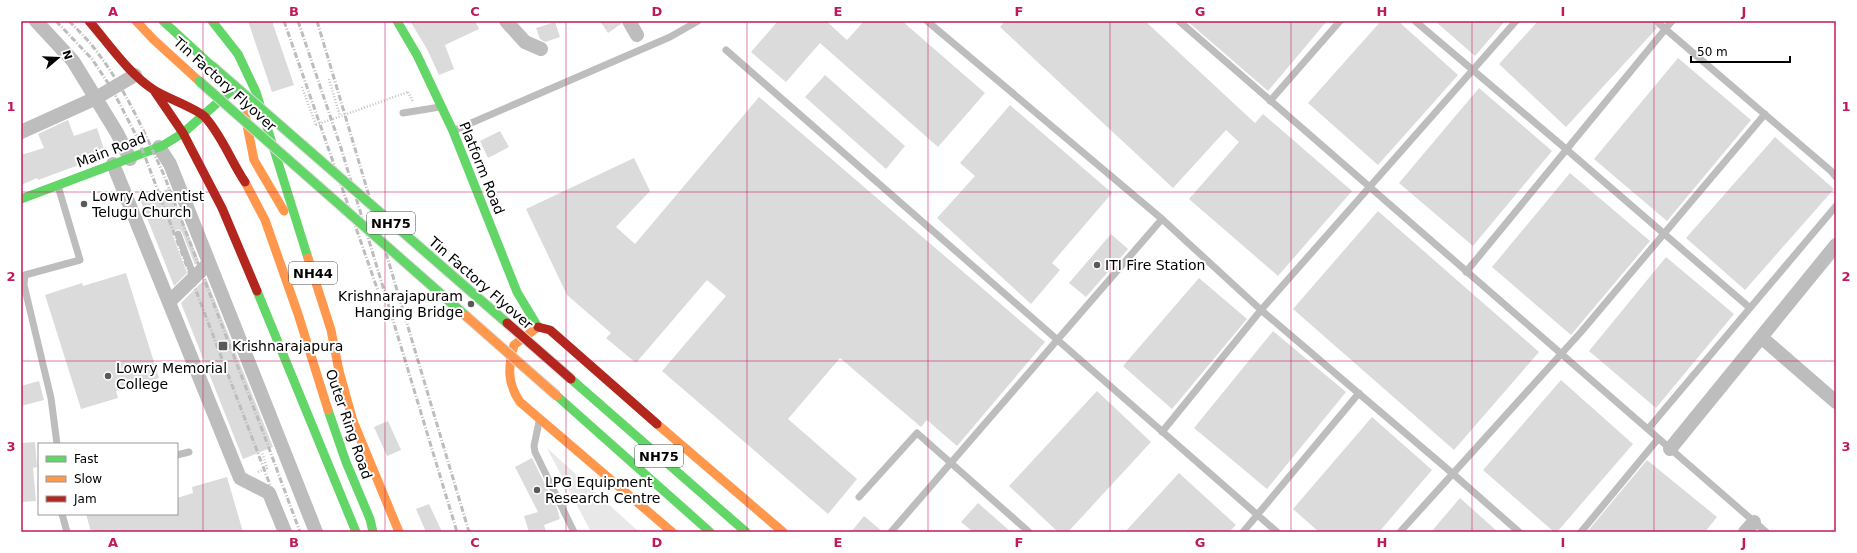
<svg xmlns="http://www.w3.org/2000/svg" width="1857" height="553" viewBox="0 0 1857 553" font-family="'DejaVu Sans',sans-serif">
	<style>
		.green { fill: #e8e8e8 }
		.building { fill: #dbdbdb }
		.lines { fill: none; stroke-linecap: round; stroke-linejoin: round }
		.path { stroke: #c2c2c2; stroke-width: 2.5; stroke-dasharray: 1 2; stroke-linecap: butt }
		.lane { stroke: #bdbdbd; stroke-width: 7 }
		.street { stroke: #bdbdbd; stroke-width: 14 }
		.fast { stroke: #63d668; stroke-width: 9 }
		.slow { stroke: #ff974d; stroke-width: 9 }
		.jam { stroke: #b3261e; stroke-width: 9 }
		.rail { stroke: #bdbdbd; stroke-width: 3; stroke-dasharray: 6 2 1 2; stroke-linecap: butt }
		.fast-bridge-casing { stroke: #dbdbdb; stroke-width: 11; stroke-linecap: butt }
		.slow-bridge-casing { stroke: #dbdbdb; stroke-width: 11; stroke-linecap: butt }
		.jam-bridge-casing { stroke: #dbdbdb; stroke-width: 11; stroke-linecap: butt }
		.path-bridge { stroke: #c2c2c2; stroke-width: 2.5; stroke-dasharray: 1 2; stroke-linecap: butt }
		.fast-bridge { stroke: #63d668; stroke-width: 9 }
		.slow-bridge { stroke: #ff974d; stroke-width: 9 }
		.jam-bridge { stroke: #b3261e; stroke-width: 9 }
		.grid { fill: none; stroke: #c2185b; stroke-width: 1; stroke-opacity: 0.55 }
		.poi-dot { fill: #595959; stroke: #fff; stroke-width: 1.5 }
		.labels { text-anchor: middle; dominant-baseline: central; stroke-width: 4; stroke-linejoin: round; paint-order: stroke }
		.shield { fill: #fff; stroke: #4c4c4c; stroke-width: 1 }
		.shield-label { font-size: 13px; font-weight: bold; fill: #000 }
		.street-label { font-size: 14px; fill: #000; stroke: #fff }
		.poi-label { font-size: 14px; fill: #000; stroke: #fff; text-anchor: start }
		.neatline { fill: none; stroke: #c2185b; stroke-width: 1.5 }
		.grid-label { font-size: 13px; text-anchor: middle; font-weight: bold; fill: #c2185b }
	</style>
	<rect width="100%" height="100%" fill="#fff"/>
	<path class="green" d="M547,448L639,532H591Z"/>
	<path class="building" d="M248,21H272L294,85L272,92Z
		M410,21H475L479,29L445,45L454,69L439,75L427,49Z
		M600,21H621V24L608,33Z
		M778,21H826L847,40L864,21H902L985,93L938,147L820,43L786,82L751,52Z
		M1005,21H1145L1255,123L1263,114L1352,191L1278,276L1189,199L1239,142L1226,130L1173,188L1000,27Z
		M1187,21H1327L1268,91Z
		M1381,21H1398L1458,75L1378,165L1308,103Z
		M1435,21H1505L1475,56Z
		M1538,21H1651L1657,28L1566,127L1499,64Z
		M555,22L560,37L545,42L540,39L536,28Z
		M1678,58L1751,120L1667,221L1594,159Z
		M825,75L905,146L886,169L805,97Z
		M1479,88L1552,151L1473,246L1399,183Z
		M759,97L1045,342L957,446L927,420L921,427L840,358L788,419L857,479L828,514L662,371L726,296L707,280L636,363L606,338L611,333L567,295L526,209L634,158L650,191L616,227L635,244Z
		M1010,105L1112,193L1052,263L1060,270L1031,304L937,218L975,176L960,163Z
		M68,120L74,136L97,128L106,155L38,180L37,178L21,185V155L44,148L38,134Z
		M500,131L509,147L488,158L480,141Z
		M1775,137L1834,189L1745,290L1686,238Z
		M1570,173L1650,241L1571,335L1492,267Z
		M170,188L199,261L195,265L182,232L179,229L174,231L173,236L187,273L174,286L140,200Z
		M1378,211L1539,352L1454,450L1293,309Z
		M1111,234L1128,249L1086,297L1069,283Z
		M1666,257L1734,314L1656,408L1589,351Z
		M126,273L159,378L116,391L118,398L81,409L45,295L82,283L83,286Z
		M206,278L273,447L243,459L181,303Z
		M1199,278L1247,319L1172,409L1123,366Z
		M1273,331L1346,392L1267,489L1194,428Z
		M1561,380L1633,444L1557,532H1554L1483,470Z
		M39,381L44,400L21,406V386Z
		M1097,391L1151,442L1068,532H1058L1009,486Z
		M1372,417L1432,470L1379,532H1319L1293,509Z
		M388,421L401,450L387,456L374,427Z
		M35,442L37,467L33,468L36,501L21,502V443Z
		M532,458L557,508L560,519L544,525L546,532H529L524,516L538,512L515,467Z
		M1647,460L1717,517L1705,532H1587Z
		M1179,473L1236,525L1229,532H1125Z
		M227,477L243,532H91L86,514H177V498L193,493L192,487Z
		M1460,498L1498,532H1431Z
		M978,503L1011,532H973L961,522Z
		M429,504L442,532H426L416,509Z
		M864,516L883,532H851Z"/>
	<g class="lines">
		<path class="path" d="M329,79L340,116
			M302,87L316,125
			M408,92L413,102
			M258,472L267,468L262,452"/>
		<path class="lane" d="M927,21L1162,219L1261,310L1452,473L1519,532
			M1179,21L1766,532
			M1415,21L1566,149L1750,308
			M1656,21L1831,171L1836,177
			M726,50L1277,532
			M1270,101L1340,21
			M403,113L440,107
			M455,130L670,37L698,21
			M178,234L194,277
			M1466,272L1672,21
			M539,422L534,446L535,452L574,532
			M1648,429L1836,206
			M1162,432L1261,310L1516,21
			M57,444L51,398L24,285L25,275L80,260L58,186
			M177,455L189,452
			M859,497L917,433L1029,532
			M62,514L67,532
			M891,532L1162,219
			M1243,532L1359,393
			M1400,532L1581,332L1765,114
			M1581,532L1658,439"/>
		<path class="street" d="M36,21L73,61L117,133L130,159
			M506,21L525,42L541,49
			M629,21L637,35
			M21,132L96,98L135,75
			M159,147L170,164L316,532
			M113,164L240,478L269,493L285,532
			M169,302L208,264
			M1761,337L1836,402
			M1670,449L1836,245
			M1745,532L1754,522"/>
		<path class="fast" d="M163,21L212,66
			M212,21L238,54L256,92L308,258
			M397,21L417,55L453,131L517,292L538,327
			M21,199L162,146L183,133L233,89
			M257,291L356,532
			M571,379L746,532
			M557,396L710,532
			M328,410L346,462L370,519L373,532"/>
		<path class="slow" d="M136,21L154,40L199,81
			M244,110L254,160L284,211
			M245,182L265,220L298,314L328,410
			M308,258L331,330L339,371L353,421L399,532
			M538,327L514,345C508,367 507,383 520,402L672,532
			M657,424L783,532"/>
		<path class="jam" d="M89,21C109,44 128,73 154,90C166,98 196,108 205,117C222,136 231,161 245,182
			M155,92L183,133L222,208L257,291
			M538,327L550,330L657,424"/>
		<path class="rail" d="M56,21L92,59L112,89L139,141L288,532
			M69,21C80,32 91,43 100,56C127,92 145,134 164,175L260,424L300,532
			M284,21L378,291
			M298,21L341,148L457,532
			M317,21L469,532"/>
		<defs>
			<path id="fast-bridge" d="M212,66L507,323
				M199,81L466,316"/>
			<path id="slow-bridge" d="M466,316L557,396"/>
			<path id="jam-bridge" d="M507,323L571,379"/>
		</defs>
		<use href="#fast-bridge" class="fast-bridge-casing"/>
		<use href="#slow-bridge" class="slow-bridge-casing"/>
		<use href="#jam-bridge" class="jam-bridge-casing"/>
		<path class="path-bridge" d="M316,125L408,92"/>
		<use href="#fast-bridge" class="fast-bridge"/>
		<use href="#slow-bridge" class="slow-bridge"/>
		<use href="#jam-bridge" class="jam-bridge"/>
	</g>
	<path class="grid" d="M203,21V532M385,21V532M566,21V532M747,21V532M928,21V532M1110,21V532M1291,21V532M1472,21V532M1654,21V532M21,192H1836M21,361H1836"/>
	<g class="poi-dot">
		<circle cx="84" cy="204" r="4"/>
		<circle cx="1097" cy="265" r="4"/>
		<circle cx="471" cy="304" r="4"/>
		<rect x="218" y="341" width="10" height="10" rx="2"/>
		<circle cx="108" cy="376" r="4"/>
		<circle cx="537" cy="490" r="4"/>
	</g>
	<g class="labels">
		<g class="shield">
			<rect x="367" y="212" width="48" height="22" rx="3"/>
			<rect x="289" y="262" width="48" height="22" rx="3"/>
			<rect x="635" y="445" width="48" height="22" rx="3"/>
		</g>
		<g class="shield-label">
			<text x="391" y="223">NH75</text>
			<text x="313" y="273">NH44</text>
			<text x="659" y="456">NH75</text>
		</g>
		<g class="street-label">
			<text transform="translate(225 84) rotate(42)">Tin Factory Flyover</text>
			<text transform="translate(111 150) rotate(-21)">Main Road</text>
			<text transform="translate(482 168) rotate(68)">Platform Road</text>
			<text transform="translate(481 283) rotate(41)">Tin Factory Flyover</text>
			<text transform="translate(349 424) rotate(71)">Outer Ring Road</text>
		</g>
		<g class="poi-label">
			<text x="92" y="196">Lowry Adventist<tspan x="92" dy="16">Telugu Church</tspan></text>
			<text x="1105" y="265">ITI Fire Station</text>
			<text x="463" y="296" text-anchor="end">Krishnarajapuram<tspan x="463" dy="16">Hanging Bridge</tspan></text>
			<text x="232" y="346">Krishnarajapura</text>
			<text x="116" y="368">Lowry Memorial<tspan x="116" dy="16">College</tspan></text>
			<text x="545" y="482">LPG Equipment<tspan x="545" dy="16">Research Centre</tspan></text>
		</g>
	</g>
	<rect width="1857" height="553" fill="none" stroke="#ffffff" stroke-width="44"/>
	<rect x="38" y="443" width="140" height="72" fill="#ffffff" stroke="#999999"/>
	<rect x="46" y="456" width="20" height="6" fill="#63d668" stroke="#999999"/>
	<text x="74" y="463" font-size="12" fill="#000000">Fast</text>
	<rect x="46" y="476" width="20" height="6" fill="#ff974d" stroke="#999999"/>
	<text x="74" y="483" font-size="12" fill="#000000">Slow</text>
	<rect x="46" y="496" width="20" height="6" fill="#b3261e" stroke="#999999"/>
	<text x="74" y="503" font-size="12" fill="#000000">Jam</text>
	<g transform="translate(58 58) rotate(71)" stroke="#ffffff" stroke-width="3" paint-order="stroke">
	<path d="M0-3L7 15L0 10L-7 15Z" fill="#000000"/>
	<text y="-6" font-size="11" font-weight="bold" text-anchor="middle" fill="#000000">N</text>
	</g>
	<path d="M1691 56v6h99v-6" fill="none" stroke="#000000" stroke-width="2"/>
	<text x="1697" y="56" font-size="12" fill="#000000" stroke="#ffffff" stroke-width="3" paint-order="stroke">50 m</text>
	<rect x="22" y="22" width="1813" height="509" class="neatline"/>
	<g class="grid-label">
		<text x="113" y="16">A</text>
		<text x="294" y="16">B</text>
		<text x="475" y="16">C</text>
		<text x="657" y="16">D</text>
		<text x="838" y="16">E</text>
		<text x="1019" y="16">F</text>
		<text x="1200" y="16">G</text>
		<text x="1382" y="16">H</text>
		<text x="1563" y="16">I</text>
		<text x="1744" y="16">J</text>
		<text x="11" y="111">1</text>
		<text x="1846" y="111">1</text>
		<text x="11" y="281">2</text>
		<text x="1846" y="281">2</text>
		<text x="11" y="451">3</text>
		<text x="1846" y="451">3</text>
		<text x="113" y="547">A</text>
		<text x="294" y="547">B</text>
		<text x="475" y="547">C</text>
		<text x="657" y="547">D</text>
		<text x="838" y="547">E</text>
		<text x="1019" y="547">F</text>
		<text x="1200" y="547">G</text>
		<text x="1382" y="547">H</text>
		<text x="1563" y="547">I</text>
		<text x="1744" y="547">J</text>
	</g>
</svg>
